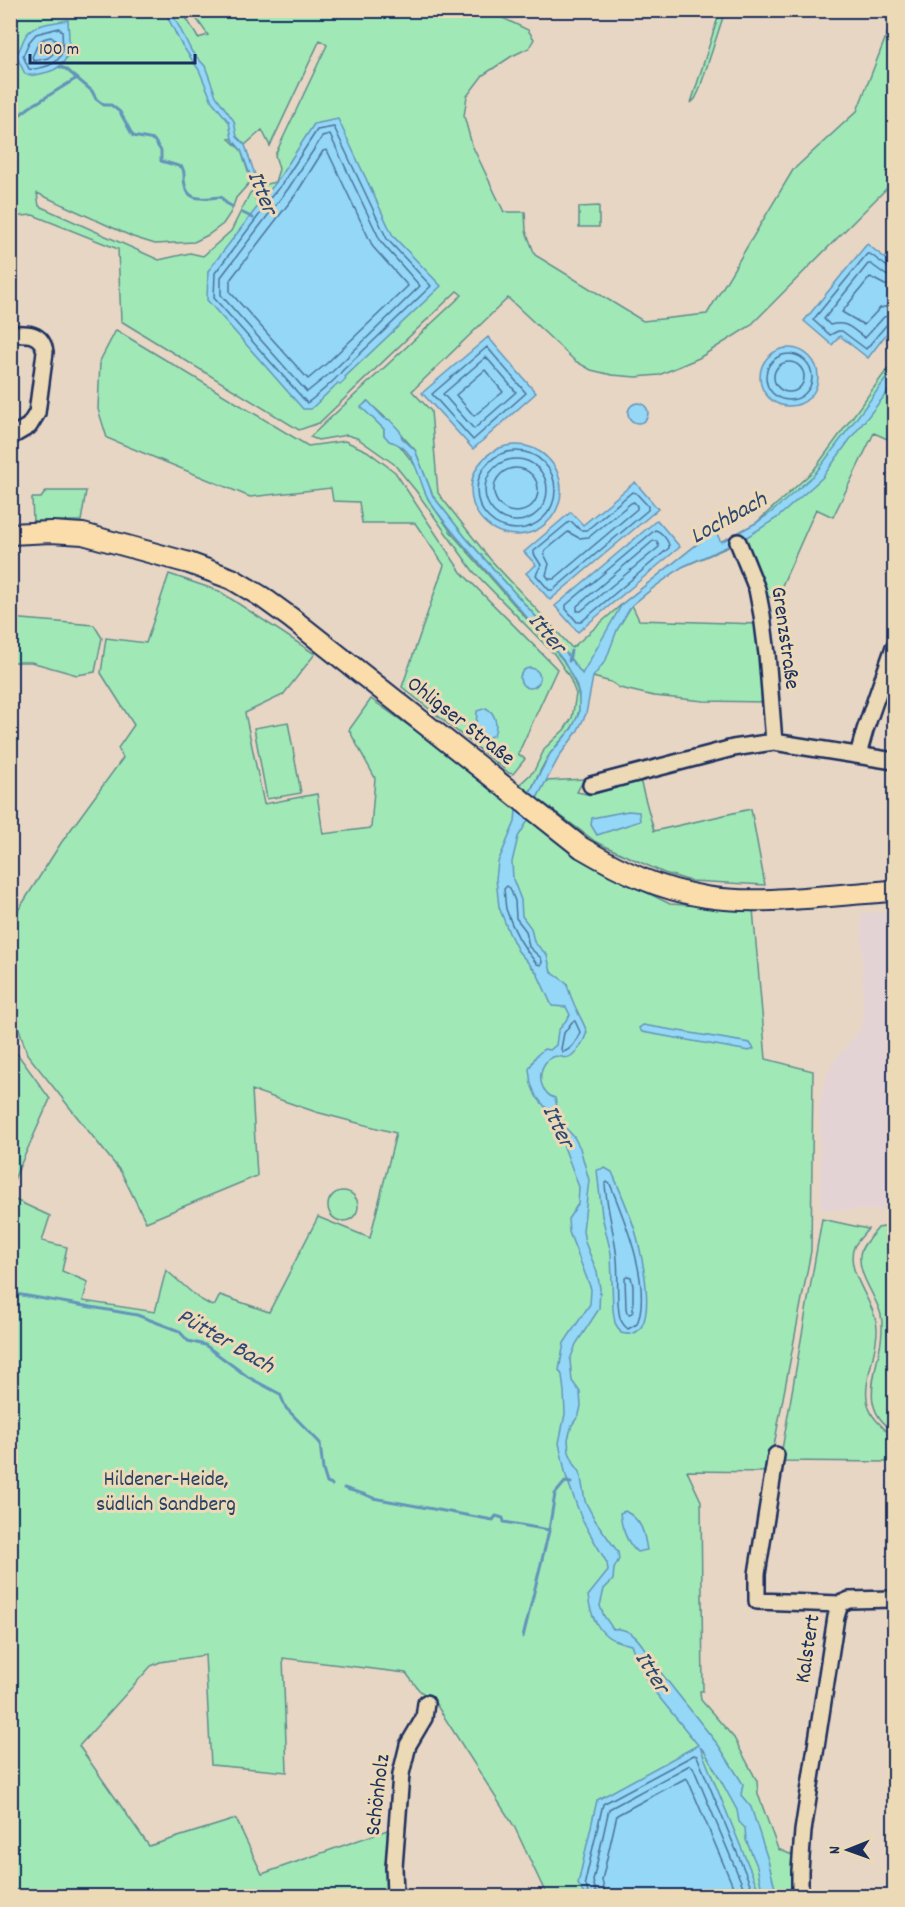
<svg xmlns="http://www.w3.org/2000/svg" width="905" height="1907" viewBox="0 0 905 1907" font-family="Dekko,sans-serif">
	<style>
		.built { fill: #e4d3d5 }
		.green { fill: #a0e9b7; stroke: #5e8c8a; stroke-width: 1.5; fill-rule: evenodd }
		.water { fill: #94d7f6; stroke: #6494b9; stroke-width: 1.5 }
		.lines { fill: none; stroke-linecap: round; stroke-linejoin: round }
		.shore { stroke: #4b729b; stroke-width: 1.5 }
		.stream { stroke: #6494b9; stroke-width: 3 }
		.minor-casing { stroke: #1b2f5e; stroke-width: 20 }
		.major-casing { stroke: #1b2f5e; stroke-width: 24 }
		.minor { stroke: #ecd9b6; stroke-width: 15 }
		.major { stroke: #faddab; stroke-width: 20 }
		.labels { text-anchor: middle; dominant-baseline: central; stroke-width: 6; stroke-linejoin: round; paint-order: stroke }
		.street-label { font-size: 22px; fill: #1b2f5e; stroke: #ecd9b6 }
		.park-label { font-size: 22px; fill: #284267; stroke: #ecd9b6 }
		.water-label { font-size: 24px; font-style: italic; fill: #2d4875; stroke: #ecd9b6 }
	</style>
	<rect width="100%" height="100%" fill="#e8d6c4"/>
	<filter id="ink" filterUnits="userSpaceOnUse"><feTurbulence type="fractalNoise" baseFrequency=".0167" numOctaves="2"/><feDisplacementMap in="SourceGraphic" scale="12" xChannelSelector="R" yChannelSelector="G"/><feConvolveMatrix kernelMatrix="1 2 1 2 8 2 1 2 1" color-interpolation-filters="sRGB"/></filter>
	<g filter="url(#ink)">
		<path class="built" d="M894,912V1210H821L819,1107L821,1096L826,1076L836,1058L856,1035L862,1024L863,1010L861,913Z
			M890,1226H894V1311H891Z"/>
		<path class="green" d="M10,11H180L184,14L198,38L208,35L191,11H488L528,30L534,39L529,48L512,56L483,75L467,96L464,116L472,145L504,212H525L526,231L535,255L643,321L707,314L793,170L857,111L894,16V181L750,326L699,358L659,375L636,377L612,375L591,370L575,361L508,298L412,391L431,411L438,493L490,559L572,648L622,604L715,530L720,542L730,537L733,545L682,567L653,588L632,605L639,620L757,624L765,702L704,701L654,696L620,688L611,682L582,674L553,636L466,538L433,496L415,450L387,419L367,401L362,407L384,429V435L392,442H397L418,469L428,499L453,535L563,660C576,682 588,705 571,729C564,738 556,745 550,754C542,766 536,779 530,792L519,785L534,771L545,748L564,730L572,718L576,694L569,676L555,655L473,571L416,491L394,464L357,438L347,435L318,440L310,437L462,295L457,291L319,423L299,430L121,321L118,249L33,215L11,217ZM320,40L327,45L275,155L279,169L275,182L267,184H262L250,193L231,231L203,256L190,253L159,260L39,206L37,193L133,237L155,244L194,242L208,235L223,224L231,212L236,198L251,181L241,150L229,139L237,137L245,145L262,130L270,146Z
			M720,11H725L699,91L695,99L691,103Z
			M599,206V227H579V207Z
			M116,330L308,446L345,441L367,451L395,472L461,572L557,669L518,754L525,759L513,774L509,773L402,687L444,565L415,523H362L359,502L333,501L331,488L250,497L107,438L98,409L100,361Z
			M894,360V436L892,441L874,433L833,517L816,509L776,599L766,596L739,532L756,523L813,471Z
			M46,491H86L81,521H33L32,498H41Z
			M169,574L219,591L315,654L283,695L245,713L264,804L317,794L323,834L371,828L375,778L349,730L371,699L450,755L508,803L607,873L670,904L753,909L766,1059L813,1071L811,1251L769,1472L687,1471L701,1501L703,1691H700L701,1700L734,1738L757,1781L758,1794L778,1849L792,1855L793,1896H547L514,1826L434,1701L419,1690L406,1673L283,1658L287,1772L211,1765L205,1655L160,1662L151,1666L79,1746L149,1846L236,1819L262,1874L390,1829V1896H11V1198L50,1216L42,1241L67,1247L62,1271L88,1282L83,1301L155,1312L166,1270L198,1298L212,1306L215,1305L220,1295L269,1312L318,1217L370,1238L396,1133L316,1112L252,1090L257,1176L146,1222L121,1172L27,1054L11,1003L10,923L61,843L123,758L118,748L134,725L101,673L106,638L146,643Z
			M10,618L94,625L102,638L95,672L77,675L31,662H11Z
			M288,722L301,793L267,799L254,728Z
			M584,779L577,792L591,795L640,780L654,831L751,809L765,885L691,881L664,873L596,842L537,798L546,781Z
			M10,1038L16,1052L50,1099L11,1186Z
			M328 1206a15 15 0 1 1 30 0a15 15 0 1 1-30 0Z
			M822,1219L868,1229C864,1234 857,1241 854,1247C844,1272 876,1302 877,1329C878,1359 853,1395 877,1421C883,1427 887,1433 894,1436V1482L893,1462L780,1461Z
			M890,1226L891,1311H894V1431C849,1403 889,1356 881,1315C876,1295 858,1276 860,1255C861,1245 872,1236 878,1228Z"/>
		<path class="water" d="M161,11H171L192,52L205,66L216,96L234,121L237,137L245,145L263,199L277,181L314,124L338,119L393,236L441,286L345,377L346,379L340,385L338,383L311,409H303L207,300L208,271L259,205L253,195L250,175L241,150L232,139L229,122L212,101L199,70L180,42L167,16Z
			M68,20C69,42 74,65 48,72C38,74 34,77 25,74L16,55C22,48 22,40 27,34C36,23 55,23 68,20Z
			M867,244L894,265V324L868,358L840,336L832,345L804,321Z
			M488,337L536,393L473,449L422,393Z
			M760 377a29 29 0 1 1 58 0a29 29 0 1 1-58 0Z
			M894,368V384L851,438L822,478L777,518L742,540L682,567L653,588L632,605L617,630L606,660L593,677L586,714L577,732L560,755L537,798L529,819L518,837L512,862L513,879L521,900L522,916L531,928L534,942L547,955L551,972L567,983C570,1001 581,1016 587,1032C584,1041 579,1050 571,1056C564,1061 560,1054 553,1057C539,1063 537,1083 547,1093C549,1096 552,1097 555,1098L561,1123L574,1137L580,1148L589,1180L583,1231L585,1242L597,1272L600,1288L599,1309L576,1344L570,1360L572,1381L580,1392L581,1406L579,1415L572,1425L568,1439L569,1452L575,1465L580,1472L585,1501L595,1520L618,1552L619,1559L614,1569L613,1580L604,1589L600,1606L604,1616L613,1629C635,1627 644,1648 654,1664L719,1746L743,1784L741,1795L751,1807L768,1860L777,1896H763L757,1866L746,1840L745,1828L739,1822L737,1810L705,1752L700,1747L761,1896H585L578,1884L597,1800L698,1745L650,1686L631,1645C623,1643 613,1641 607,1636C595,1627 590,1610 588,1596L608,1571L607,1563L582,1520L566,1476L559,1443L565,1414L564,1392L562,1375L559,1370L564,1343L590,1304L591,1289L569,1232L568,1219L578,1204L579,1187L560,1136L546,1108L536,1096L531,1084L529,1069L536,1056L544,1049L550,1050L556,1045L558,1031L570,1015L566,1007L552,1006L537,973L518,951L509,933L499,907L496,879L498,862L515,822L516,810L530,792L550,754L572,728L579,713V695L576,684L563,660C537,629 510,597 482,566C463,544 447,527 430,502C417,483 419,448 389,441L384,435V429L361,407L368,401L384,418L390,420L400,431L402,438L415,450L433,496L466,538L553,636L582,674L622,604L715,530L721,542L756,523L773,511L814,475Z
			M628 413a10 10 0 1 1 20 0a10 10 0 1 1-20 0Z
			M471 490a45 45 0 1 1 90 0a45 45 0 1 1-90 0Z
			M635,482L658,509L550,600L526,573L536,565L524,552L571,512L583,525Z
			M657,520L680,547L578,632L555,606Z
			M520 678a10 10 0 1 1 20 0a10 10 0 1 1-20 0Z
			M486,708C496,713 498,725 494,735L487,738L479,733L476,726L477,711Z
			M628,811L639,812L640,821L597,835L591,825L592,818Z
			M643,1025L750,1043L754,1049L749,1051L642,1032L639,1028Z
			M605,1168L612,1172C621,1193 631,1215 637,1237C642,1257 663,1345 621,1333L615,1323L613,1310L611,1253L602,1216L597,1170Z
			M625,1511C642,1520 644,1532 647,1550L637,1552C627,1543 621,1527 620,1513Z"/>
		<g class="lines">
			<path class="shore" d="M59,28L62,31C63,50 65,61 44,67C38,68 35,70 29,69L23,56L29,42L36,34Z
				M51,37L55,40L53,54L48,58L34,61L32,57C39,44 35,40 51,37Z
				M334,127L387,239L431,286L342,371C339,377 313,399 307,403L214,298L215,273L263,210L265,204L282,184L317,130Z
				M330,135L381,242L420,286L333,371L307,392L221,295V277L288,189L322,137Z
				M327,150L373,247L408,286L326,364L308,379L230,292V280L296,194L323,151Z
				M894,270L889,268L870,254H867L813,320L830,335L838,331H842L866,349L888,323L894,321
				M894,277L886,275L871,264H868L824,319L830,325C848,320 852,330 865,338L884,317L894,314
				M894,286L885,285L870,277L842,312L864,325L880,308L894,305
				M487,347L526,393L473,440L432,394Z
				M766 377a23 23 0 1 1 46 0a23 23 0 1 1-46 0Z
				M486,357L516,392L474,429L443,394Z
				M774 377a15 15 0 1 1 30 0a15 15 0 1 1-30 0Z
				M485,370L503,392L474,416L456,395Z
				M477 490a39 39 0 1 1 78 0a39 39 0 1 1-78 0Z
				M485 490a31 31 0 1 1 62 0a31 31 0 1 1-62 0Z
				M494 490a22 22 0 1 1 44 0a22 22 0 1 1-44 0Z
				M632,492L636,493L648,506V510L553,590H549L536,575L541,565L534,554V551L569,522H572L580,530H587Z
				M634,502L637,506V509L554,579H549L546,575L549,564L544,554L545,551L568,532L579,538L589,537L631,503Z
				M655,530C661,531 670,542 669,548L581,622H577L566,609V605Z
				M653,541H657L659,547L581,611H577V606Z
				M507,886L510,888L515,901L516,918L526,931L529,947L541,958L542,962L541,965L537,964C523,948 513,930 506,909C505,903 505,896 504,889Z
				M575,1021L580,1032C578,1040 571,1050 563,1052L561,1049L564,1033L572,1022Z
				M607,1182L610,1184C625,1221 652,1285 637,1324L628,1329C624,1326 622,1323 620,1318C615,1297 620,1273 616,1251C613,1229 607,1207 605,1185Z
				M628,1276L631,1277L633,1286V1312L630,1314L627,1313L626,1308L625,1278Z
				M589,1896L585,1882L603,1804L694,1755L697,1756L755,1896
				M597,1896L593,1881L609,1809L690,1765L693,1767L747,1896
				M606,1896L602,1880L617,1815L686,1778L688,1780L737,1896"/>
			<path class="stream" d="M60,67L66,69L92,91L96,99L104,105H111L120,112L133,136L154,140L161,151V161L182,167C185,172 184,174 184,180C187,204 202,198 221,197L226,203L233,207
				M10,122L30,107L77,78
				M890,201L894,205
				M243,213L253,218
				M569,661L571,651
				M10,1293L137,1315L179,1331L188,1341L205,1345L248,1377L280,1394L286,1408L320,1443L323,1470L327,1483L332,1485
				M344,1488C354,1492 364,1493 373,1498L493,1520L496,1516L503,1518L504,1522L549,1530L555,1494L565,1482L571,1483
				M523,1637L549,1531"/>
			<defs>
				<path id="minor" d="M10,334C26,333 42,332 45,352L37,413L29,426L10,437
					M738,542L757,589L762,615L767,654L774,742
					M858,755L865,730L894,647
					M591,785L733,748L774,742L894,761
					M776,1455L757,1574V1601L840,1604L849,1600L894,1599
					M395,1896L394,1867L401,1774L408,1745L424,1718L426,1703
					M800,1896V1871L803,1831L836,1617L840,1604"/>
				<path id="major" d="M10,534L51,532L83,534L189,563L232,579L262,597L291,618L582,848C623,872 658,889 706,897C764,906 835,894 894,891"/>
			</defs>
			<use href="#minor" class="minor-casing"/>
			<use href="#major" class="major-casing"/>
			<use href="#minor" class="minor"/>
			<use href="#major" class="major"/>
		</g>
	</g>
	<g class="labels">
		<g class="street-label">
			<text transform="translate(784 638) rotate(82)">Grenzstraße</text>
			<text transform="translate(460 722) rotate(38)">Ohligser Straße</text>
			<text transform="translate(809 1649) rotate(-81)">Kalstert</text>
			<text transform="translate(379 1795) rotate(-83)">Schönholz</text>
		</g>
		<g class="park-label">
			<text x="166" y="1480">Hildener-Heide,<tspan x="166" dy="25">südlich Sandberg</tspan></text>
		</g>
		<g class="water-label">
			<text transform="translate(261 193) rotate(68)">Itter</text>
			<text transform="translate(729 519) rotate(-29)">Lochbach</text>
			<text transform="translate(546 634) rotate(50)">Itter</text>
			<text transform="translate(557 1127) rotate(64)">Itter</text>
			<text transform="translate(225 1342) rotate(30)">Pütter Bach</text>
			<text transform="translate(651 1673) rotate(58)">Itter</text>
		</g>
	</g>
	<rect width="905" height="1907" fill="none" stroke="#ecd9b6" stroke-width="36"/>
	<rect x="18" y="18" width="869" height="1871" fill="none" stroke="#1b2f5e" stroke-width="2" filter="url(#ink)"/>
	<g transform="translate(848 1850) rotate(269)" stroke="#ecd9b6" stroke-width="4.5" paint-order="stroke">
	<path d="M0-4.5L10 22L0 15L-10 22Z" fill="#1b2f5e"/>
	<text y="-9" font-size="16" font-weight="bold" text-anchor="middle" fill="#1b2f5e">N</text>
	</g>
	<path d="M30 54v9h165v-9" fill="none" stroke="#1b2f5e" stroke-width="3"/>
	<text x="39" y="54" font-size="18" fill="#1b2f5e" stroke="#ecd9b6" stroke-width="4.5" paint-order="stroke">100 m</text>
</svg>
